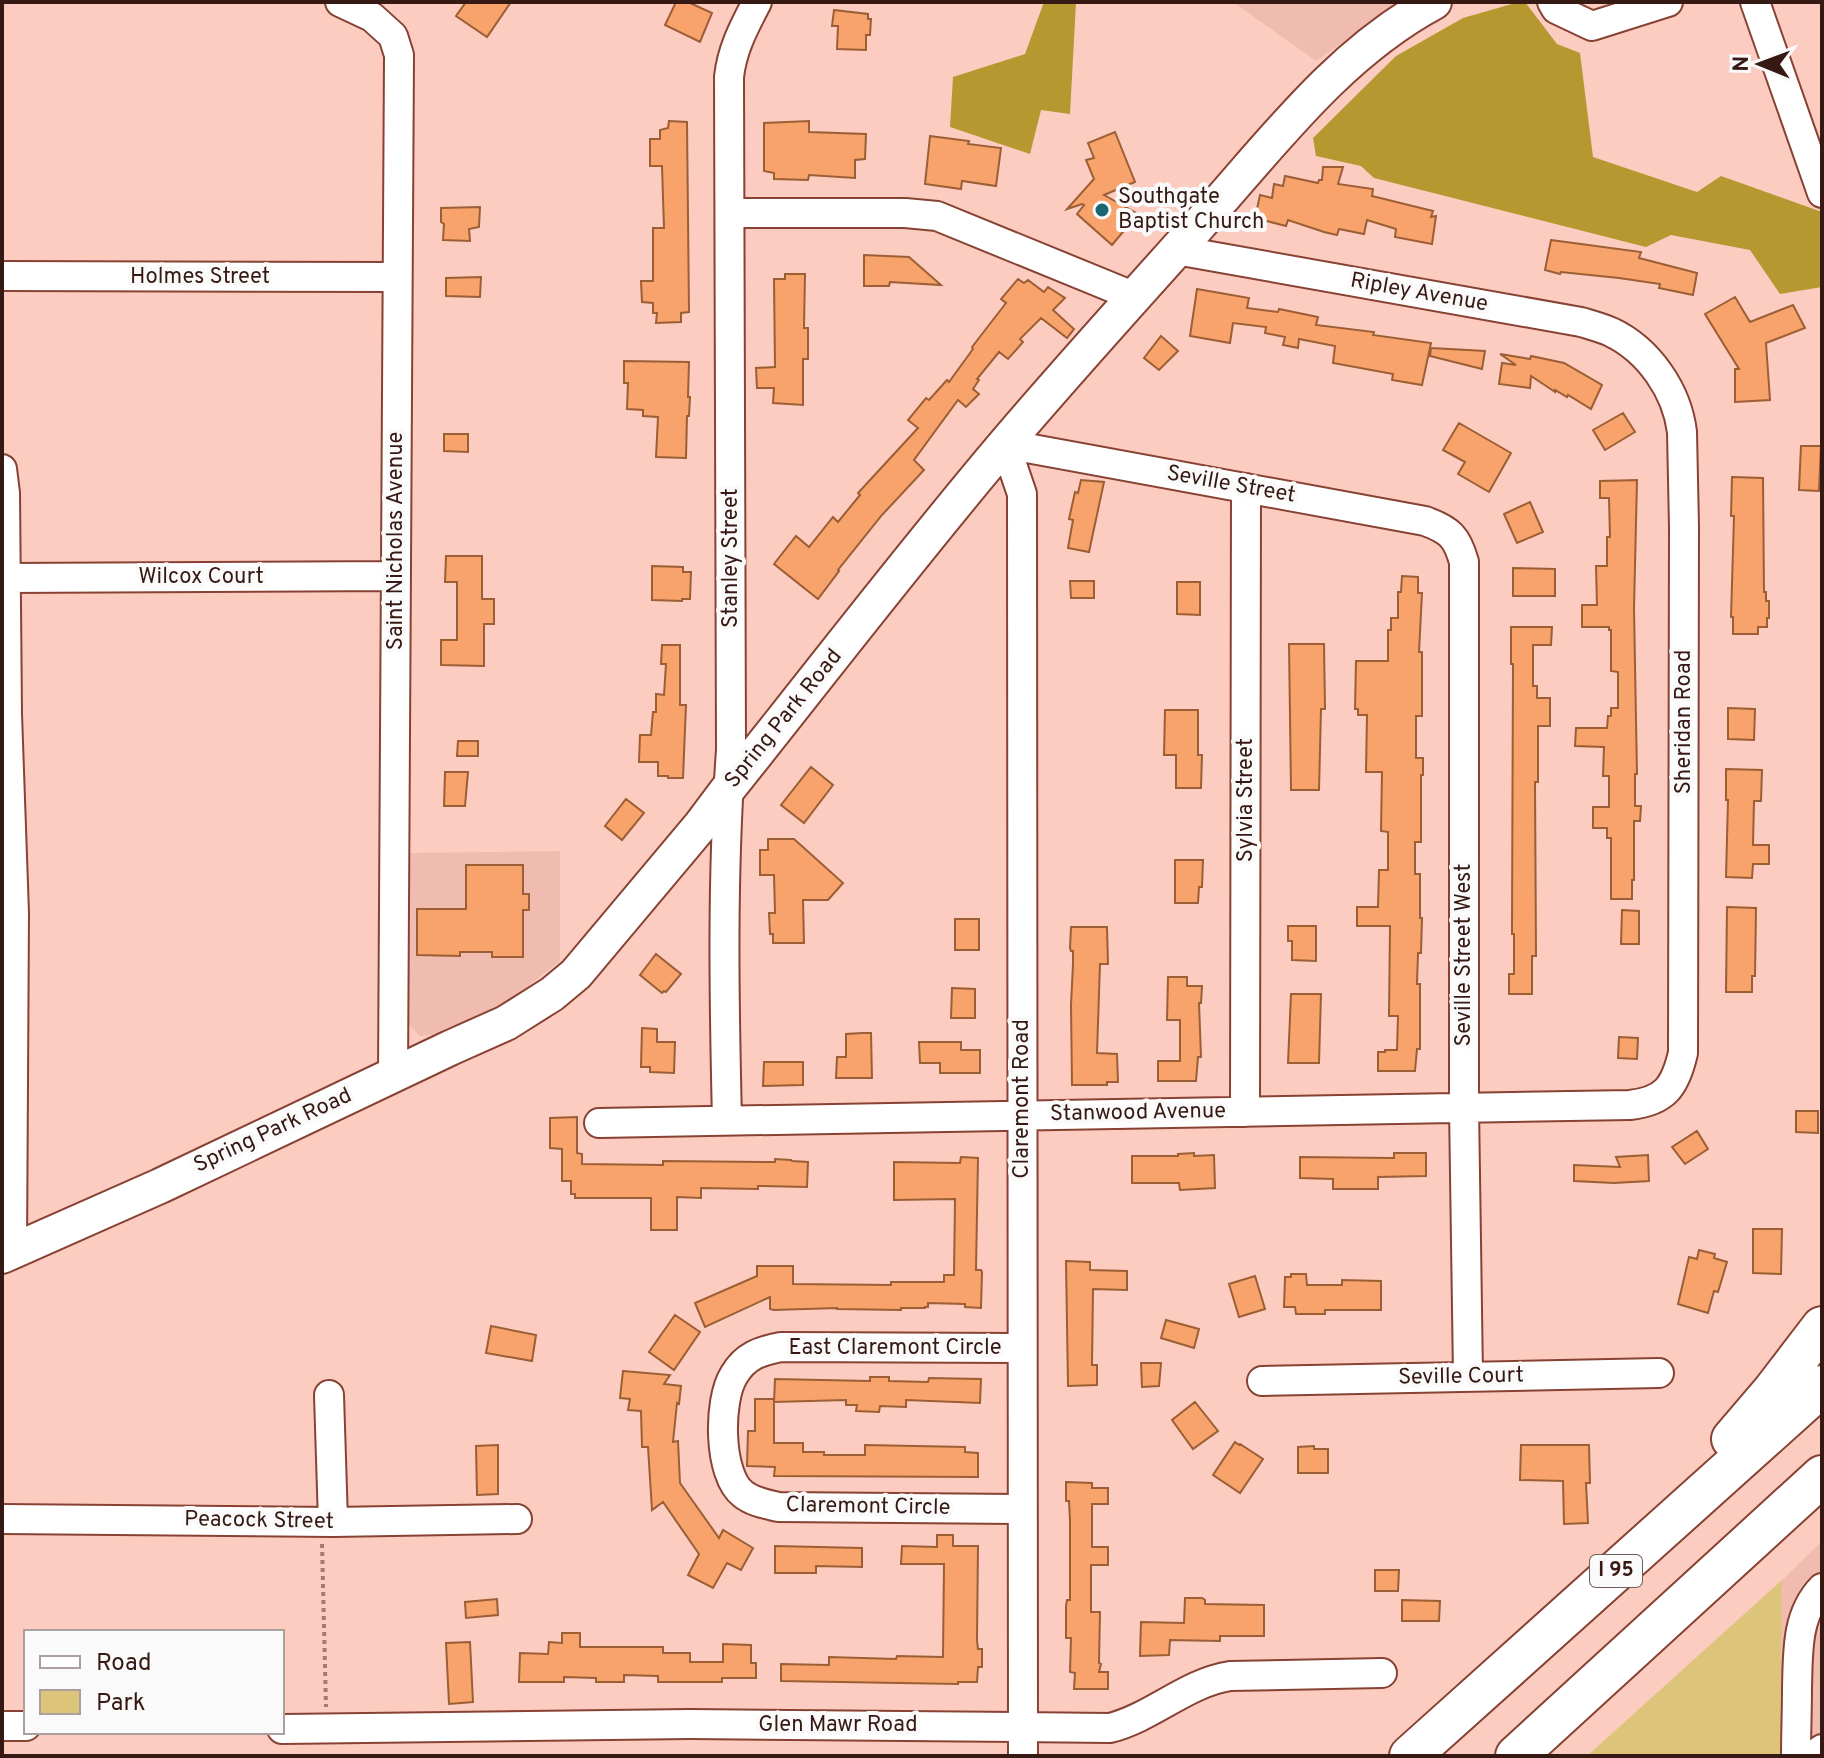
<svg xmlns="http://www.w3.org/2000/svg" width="1824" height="1758" viewBox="0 0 1824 1758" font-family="Overpass,sans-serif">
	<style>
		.built { fill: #f1bcb0 }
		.green { fill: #dcc57a }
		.forest { fill: #b59830 }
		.building { fill: #f8a36b; stroke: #9b5e35; stroke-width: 2 }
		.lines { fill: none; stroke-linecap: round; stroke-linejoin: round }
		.minor-casing { stroke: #874233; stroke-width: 32 }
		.major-casing { stroke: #874233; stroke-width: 38 }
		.highway-casing { stroke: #874233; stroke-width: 44 }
		.path { stroke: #a37b72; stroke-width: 4; stroke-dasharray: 4 4; stroke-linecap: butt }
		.minor { stroke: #fff; stroke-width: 28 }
		.major { stroke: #fff; stroke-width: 34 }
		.highway { stroke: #fff; stroke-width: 40 }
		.poi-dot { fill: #1b6472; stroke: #fafafa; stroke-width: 3 }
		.labels { text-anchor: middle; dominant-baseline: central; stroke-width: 8; stroke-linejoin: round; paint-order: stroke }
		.shield { fill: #fafafa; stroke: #725c58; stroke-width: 2 }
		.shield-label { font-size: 20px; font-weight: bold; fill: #371913 }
		.poi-label { font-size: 22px; fill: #371913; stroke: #fafafa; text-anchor: start }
		.street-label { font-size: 22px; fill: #371913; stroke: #fafafa }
	</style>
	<rect width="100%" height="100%" fill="#fdccc0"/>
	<path class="built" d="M1233,2H1402L1316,61Z
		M560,851V961L510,1000L439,1034L420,1036L406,1022L408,853Z
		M1822,1541V1756H1780L1782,1580Z"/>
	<path class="green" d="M1782,1580L1780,1756H1587Z"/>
	<path class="forest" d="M1044,2H1076L1070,114L1041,110L1030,154L950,127L953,77L1025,54Z
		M1519,2H1525L1557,44L1580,53L1593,157L1697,192L1721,176L1822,212V287L1780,294L1750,250L1671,235L1646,247L1374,178L1361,166L1316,156L1313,138L1396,56L1463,18Z"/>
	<path class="building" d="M466,2H511L487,37L456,16Z
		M676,2H688L712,13L700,42L665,25Z
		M834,10L868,14V19H871L870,35H866V50L837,49L838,26H832Z
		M669,121L687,122L689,312L681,313V322L656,323L657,313H653V303L642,302L641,281H653V228H664L662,166H650V139H660V130L668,128Z
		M809,121V132L866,134L865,159L855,160V178L809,175L808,180L774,179V173L764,171V123Z
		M1115,132L1135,182L1104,195L1138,214L1112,245L1077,214L1084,205L1082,204L1067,209L1094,179L1086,160L1094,158L1088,143Z
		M930,136L969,141L968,144L1001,148L996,186L962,181L961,189L925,184Z
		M1323,167H1343L1338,184L1373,189L1372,196L1433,211L1431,217L1436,216L1432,244L1395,237L1396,229L1367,220L1364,234L1339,229L1337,235L1324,232L1288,220L1286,226L1255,218L1260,195L1272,198L1274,184L1283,186L1285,176L1318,183L1319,180H1322Z
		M480,207L479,227L469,229L470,241L443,240L444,224L441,222V208Z
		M1551,240L1641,252L1639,258L1697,273L1693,295L1659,288L1660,284L1619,278L1561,272L1560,274L1545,270Z
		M864,255L909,257L941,285L890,282L889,286H864Z
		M785,274H805L804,328H808V359H803V405L773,403L774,388H757L756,368L775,367L774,279H785Z
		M481,277L480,297L446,296V278Z
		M1018,279L1024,283L1028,280L1044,292L1048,287L1065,298L1053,310L1074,329L1067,338L1041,318L1020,339L1023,342L1008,359L999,352L977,379L979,380L973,389L979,394L966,407L958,400L914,460L924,470L882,515L838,570L839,571L818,599L774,564L796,536L809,547L833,517L838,522L860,495L858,493L918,428L908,420L926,398L929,400L947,380L949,382L973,349L972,347L1006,303L1001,299Z
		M1197,289L1249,298L1247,308L1278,312L1279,309L1318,317L1316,325L1374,332L1373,335L1431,343L1422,385L1392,380L1393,374L1333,363L1335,346L1299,339L1298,348L1283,345L1285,337L1265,333L1266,327L1233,323L1230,343L1190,336Z
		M1735,297L1750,322L1793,305L1805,328L1766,343L1770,400L1735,402V369H1739L1705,314Z
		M1161,336L1178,351L1159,370L1144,358Z
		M1431,348L1485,351L1482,369L1430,356Z
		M1500,354L1530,359L1531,356L1564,363L1602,385L1591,409L1568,395L1567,397L1555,390V392L1531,376L1530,388L1499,384L1502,363L1516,365Z
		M624,361L689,362L688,397H690L689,416H687L686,458L656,457L658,417L643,416V410L627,409L628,383H624Z
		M1623,413L1635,432L1605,450L1593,430Z
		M1459,423L1511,453L1489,492L1458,474L1465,462L1443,450Z
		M444,434H468V452L444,451Z
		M1801,446H1821L1819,491L1799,490Z
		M1732,477L1763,478L1764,592H1766V601H1769V618H1767V627H1758V634H1733V617H1731L1734,516H1731Z
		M1081,480L1104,482L1089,552L1068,548L1073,520L1069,519L1075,492L1078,493Z
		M1637,480L1634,609L1637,774H1635V806H1641L1640,821H1634V880H1632V899H1611V838H1607V828H1593V807H1609V776H1603L1604,747L1575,746L1576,728H1607L1608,716H1611V708H1618V672L1611,671V630H1609V627H1582V605H1597L1596,566H1607V537H1610L1609,498H1600V481Z
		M1530,502L1543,532L1517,543L1504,514Z
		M446,556H482V599H494V624H484V666L441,665V640H457V582H445Z
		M652,566L683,567V572H691L690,599H682V601L652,600Z
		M1513,568L1555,569V596H1513Z
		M1402,576L1418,577V593H1422L1419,652H1422V716H1416V758H1423V775H1421V842H1415V874H1420V918H1422L1421,953H1418L1417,984H1420V1049H1417L1415,1071H1378V1052H1385V1050H1397L1398,1016H1389L1390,926H1357V907H1378L1379,870H1388V832L1381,831L1382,772H1366L1367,715H1358V709H1355L1356,661H1388V630H1391V618H1398V592H1401Z
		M1070,581H1094V598H1071Z
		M1177,582H1200V615L1177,614Z
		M1511,627H1552L1551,645H1533V686H1537V698H1550V726H1538V782H1535L1536,956H1532V994H1509V974H1514V934H1512V925L1513,664H1511Z
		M1289,644H1324L1325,709H1321L1319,790H1291Z
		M662,645H680V705H686L683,778H668V776H658V762H639L640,735H651L653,712H656V694L664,695L666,664H661Z
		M1728,708L1755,709L1754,740L1728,739Z
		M1165,710H1198V755H1202L1201,788H1176V755H1164Z
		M458,741H478V756H457Z
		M811,767L833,785L804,823L781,805Z
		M1726,769L1762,770L1761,801H1754L1753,845H1769V864H1753L1752,878L1726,877L1728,800H1726Z
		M445,772H468L465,806H444Z
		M626,799L644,813L622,840L605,826Z
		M768,839H794L843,883L828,900H803L804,943H773V934H770L769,913H775L774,875H760V850H768Z
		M1175,860H1203L1202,887H1199L1198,903H1175Z
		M466,865H523V894H529V910H523V957H492V952H460V956L417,955V909H466Z
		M1727,907L1756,908L1755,976H1752V992H1726Z
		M1622,910L1639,911V944H1621Z
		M955,919H979V950H955Z
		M1288,926H1316V961L1292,960V941H1288Z
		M1071,927H1107L1108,964H1100L1097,1053L1117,1054L1118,1082H1107V1085H1072L1071,1005L1073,964V951H1071L1070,948Z
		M656,954L681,974L666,992L664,991L662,993L640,975Z
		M1168,977H1187V986H1202L1201,1003H1199L1201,1057H1198L1196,1081H1158V1061H1180V1020H1167Z
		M952,988L975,989V1018H951Z
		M1291,994H1321L1319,1063H1288Z
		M642,1028L657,1029V1042H675L674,1073L650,1072V1067H641Z
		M862,1033H871L872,1078H836L837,1057H846V1034Z
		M1619,1037L1638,1038L1637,1059L1618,1058Z
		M919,1042H961V1050H980V1073H940V1063H920Z
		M764,1062H803V1085L763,1086Z
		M1796,1111H1818V1133L1796,1132Z
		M577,1117V1153L582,1154V1164L663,1165V1161L775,1162V1159L791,1160L792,1161L808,1162L807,1187L758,1186V1189L701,1188V1198L677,1197V1230H651V1198H575V1194H571V1181H562V1149L550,1148V1118Z
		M1697,1131L1708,1149L1685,1164L1672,1147Z
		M1194,1153V1156L1214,1155L1215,1188L1180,1190L1179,1183H1132V1156H1178V1154Z
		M1394,1153H1426V1176L1378,1177V1189H1333V1179L1300,1178V1157L1394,1158Z
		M1648,1155L1649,1181L1614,1183L1574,1181V1165L1620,1167L1616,1157Z
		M961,1157L978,1158L976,1270H981L982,1272L981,1308L965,1307V1304L928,1303V1307H925V1308H901V1310L837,1309V1308L774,1310L770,1309V1297L705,1327L695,1303L757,1276V1266H793V1284L891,1285V1282H944V1275H954L955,1199L894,1200V1162L960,1163Z
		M1753,1229H1782L1781,1274L1753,1273Z
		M1699,1250L1715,1254L1714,1258L1727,1262L1718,1292L1714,1291L1708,1313L1678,1304L1689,1257L1697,1259Z
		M1066,1261L1090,1262V1270L1127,1271V1290L1093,1289L1092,1365H1097V1385L1068,1386Z
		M1291,1274H1306L1307,1285H1342V1280L1381,1281V1310H1325V1314H1296L1295,1307H1284L1285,1277H1291Z
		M1255,1276L1265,1309L1239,1317L1229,1284Z
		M675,1315L700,1332L674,1370L649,1352Z
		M1166,1320L1199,1329L1194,1348L1161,1338Z
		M491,1326L536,1335L532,1361L486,1353Z
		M1141,1363H1161L1159,1386L1142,1387Z
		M623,1371L670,1375L664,1384L681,1386L679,1404L677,1403L673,1442L678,1441L680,1483L719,1538L723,1530L753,1548L741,1570L727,1563L713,1588L688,1575L699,1554L663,1502L652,1510L648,1447H642L641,1411L628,1410L630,1399L620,1398Z
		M870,1377H889V1381L928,1382L929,1378L981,1379L980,1403L906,1400V1407L880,1406L879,1412L856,1411L857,1405H846V1400L774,1402L775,1379L870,1381Z
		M755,1399H774V1443H803V1452H824V1455H865V1445L965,1447V1452L978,1453V1477L774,1476L775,1467L747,1466L748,1431H755Z
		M1195,1402L1218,1431L1193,1449L1172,1420Z
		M1235,1442L1239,1445L1240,1444L1263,1459L1240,1493L1213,1475Z
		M498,1445V1494L477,1495L476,1446Z
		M1521,1445H1589L1590,1483H1586L1588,1523L1564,1524L1563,1481L1520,1480Z
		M1314,1446V1449H1328V1473H1298V1447Z
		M1066,1482L1092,1483V1488H1108V1504H1092V1547H1108V1565H1091V1612H1100L1099,1663L1101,1664L1099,1672H1108V1689H1074L1075,1673L1070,1672L1071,1638H1066V1606L1067,1600H1070V1521L1069,1501H1066Z
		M937,1535H953V1546H978L977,1640L978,1649H982V1667H978L977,1682H958V1684L781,1681V1664L829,1665V1657L896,1659L897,1656L943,1657L944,1564H901L902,1546L937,1547Z
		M775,1546L862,1548V1567L816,1566V1573H775Z
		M1375,1570H1399L1398,1591H1375Z
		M1185,1598H1202L1205,1600V1604L1264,1605V1636H1220V1641L1170,1640L1169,1655L1140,1656L1141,1622L1184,1623Z
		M497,1599L498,1615L466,1618L465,1602Z
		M1402,1600L1440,1601L1439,1621H1402Z
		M562,1633H580V1647H663V1653H690V1662H723V1644L751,1645V1663H756V1678H722V1682H658V1676L624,1675V1682H596V1678L564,1677V1682H519L520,1653L548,1654L549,1642L562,1643Z
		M470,1642L473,1702L449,1704L446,1643Z"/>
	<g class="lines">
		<defs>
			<path id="minor" d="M340,2L372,17L393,36L399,55L393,1076
				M1552,2L1556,9L1592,26L1668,2
				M1755,2L1822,193
				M731,213H905L937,216L1133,296
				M2,276L397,277
				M2,469L5,493L7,714L14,913L12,1252
				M6,578L396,576
				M1245,1112L1246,488
				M727,1120C724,996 722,873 731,750L729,77C732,49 744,27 757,2
				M599,1123L1630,1105C1665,1101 1675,1087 1683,1053L1684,527L1682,432C1677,391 1649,350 1611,332C1602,328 1591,325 1581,322L1176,250
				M1022,1348L781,1347C760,1351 745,1356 734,1375C718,1400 718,1475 743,1494C753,1502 766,1504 778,1507L1022,1509
				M1262,1381L1659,1373
				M329,1395L333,1522
				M2,1519L333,1522L517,1519
				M2,1726H26
				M282,1729L690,1724L1110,1728C1153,1717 1186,1683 1230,1676L1382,1673
				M1023,1756L1022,494L1005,444L1425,521C1450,530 1457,537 1464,562V1107L1468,1376
				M1796,1756C1796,1733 1797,1710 1797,1688C1798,1653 1796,1615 1822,1588
				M1813,1756L1822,1749"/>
			<path id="major" d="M2,1256L160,1186L450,1048L506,1023L552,994L576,974L701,825L728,789C820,674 910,556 1005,444C1068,370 1133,298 1198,226C1270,146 1337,54 1434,2"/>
			<path id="highway" d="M1732,1439L1773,1391L1822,1327
				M1410,1756L1822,1386
				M1516,1756L1822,1476"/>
		</defs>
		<use href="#minor" class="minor-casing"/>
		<use href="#major" class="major-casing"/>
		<use href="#highway" class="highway-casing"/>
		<path class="path" d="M322,1544L326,1707"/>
		<use href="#minor" class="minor"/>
		<use href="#major" class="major"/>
		<use href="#highway" class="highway"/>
	</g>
	<circle class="poi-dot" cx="1102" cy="210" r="8"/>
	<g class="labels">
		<rect class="shield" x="1590" y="1555" width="52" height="32" rx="6"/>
		<g class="shield-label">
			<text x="1616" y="1571">I 95</text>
		</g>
		<g class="poi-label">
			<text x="1118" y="197">Southgate<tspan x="1118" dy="25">Baptist Church</tspan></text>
		</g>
		<g class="street-label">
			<text x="200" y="277">Holmes Street</text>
			<text transform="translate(1419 293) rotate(10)">Ripley Avenue</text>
			<text transform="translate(1231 485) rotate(10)">Seville Street</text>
			<text transform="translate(396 541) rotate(-90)">Saint Nicholas Avenue</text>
			<text transform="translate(731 558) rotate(-90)">Stanley Street</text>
			<text x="201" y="577">Wilcox Court</text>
			<text transform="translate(784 719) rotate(-51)">Spring Park Road</text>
			<text transform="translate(1684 722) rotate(-90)">Sheridan Road</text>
			<text transform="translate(1246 800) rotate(-90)">Sylvia Street</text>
			<text transform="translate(1464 955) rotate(-90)">Seville Street West</text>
			<text transform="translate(1022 1099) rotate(-90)">Claremont Road</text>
			<text transform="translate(1138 1113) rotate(-1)">Stanwood Avenue</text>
			<text transform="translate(273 1131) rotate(-25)">Spring Park Road</text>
			<text x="895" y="1348">East Claremont Circle</text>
			<text transform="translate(1461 1377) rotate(-1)">Seville Court</text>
			<text transform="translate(868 1507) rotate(1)">Claremont Circle</text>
			<text transform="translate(259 1521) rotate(1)">Peacock Street</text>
			<text x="838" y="1725">Glen Mawr Road</text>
		</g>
	</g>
	<rect width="1824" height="1758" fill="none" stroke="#371913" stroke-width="8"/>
	<rect x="24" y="1630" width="260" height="104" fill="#fafafa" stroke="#aca09e" stroke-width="2"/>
	<rect x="40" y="1656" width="40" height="12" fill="#ffffff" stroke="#aca09e" stroke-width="2"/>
	<text x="96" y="1670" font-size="24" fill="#371913">Road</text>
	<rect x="40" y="1690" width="40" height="24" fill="#dcc57a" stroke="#aca09e" stroke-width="2"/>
	<text x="96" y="1710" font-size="24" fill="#371913">Park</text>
	<g transform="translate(1760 64) rotate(271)" stroke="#fafafa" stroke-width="6" paint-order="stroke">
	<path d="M0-6L14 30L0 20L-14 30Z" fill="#371913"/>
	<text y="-12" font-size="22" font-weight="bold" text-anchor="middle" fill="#371913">N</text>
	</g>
</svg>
